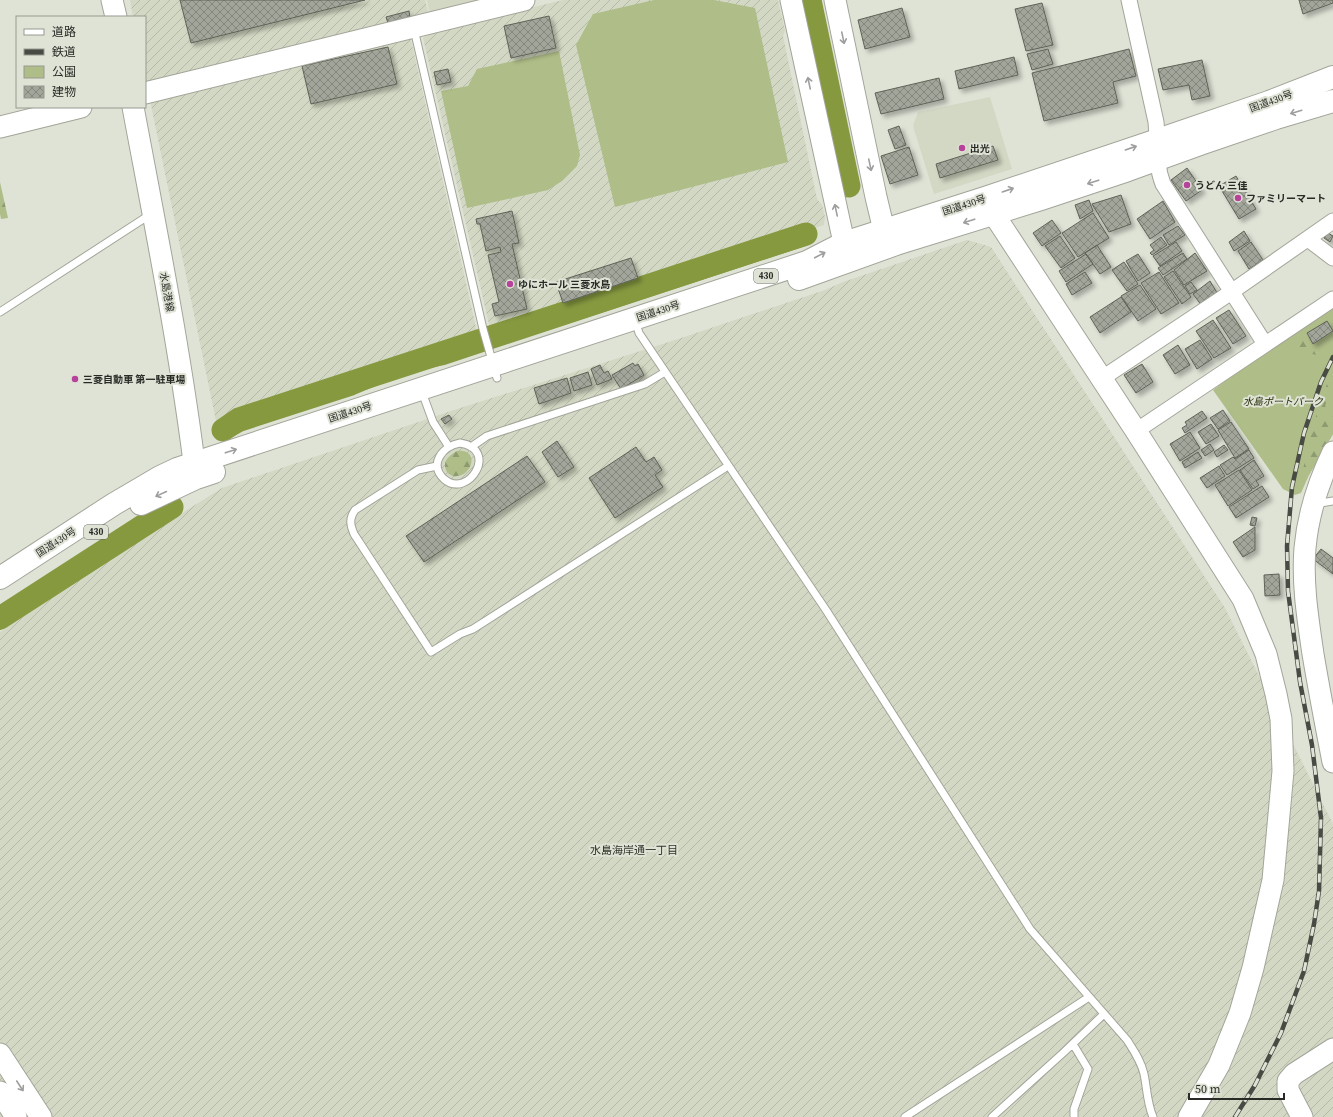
<svg xmlns="http://www.w3.org/2000/svg" width="1333" height="1117" viewBox="0 0 1333 1117" font-family="'Source Serif 4','Noto Sans JP',serif">
	<style>
		.built { fill: #d2d8c3 }
		.industrial { fill: url(#industrial-furrows) }
		.green { fill: #afbd88 }
		.forest { fill: url(#forest-firs) }
		.lines { fill: none; stroke-linecap: round; stroke-linejoin: round }
		.stream { stroke: #86993f; stroke-width: 4 }
		.river { stroke: #86993f; stroke-width: 23 }
		.building { fill: url(#building-cross-hatch); stroke: #5f6257; filter: url(#shadow) }
		.lane-casing { stroke: #a2a599; stroke-width: 9 }
		.street-casing { stroke: #a2a599; stroke-width: 17 }
		.secondary-casing { stroke: #a2a599; stroke-width: 23 }
		.highway-casing { stroke: #a2a599; stroke-width: 24 }
		.lane { stroke: #fff; stroke-width: 7 }
		.street { stroke: #fff; stroke-width: 15 }
		.secondary { stroke: #fff; stroke-width: 21 }
		.highway { stroke: #fff; stroke-width: 22 }
		.rail-casing { stroke: #484a44; stroke-width: 4.5 }
		.rail { stroke: #dfe3d6; stroke-width: 3; stroke-dasharray: 9; stroke-linecap: butt }
		.oneway { stroke: #9e9f9d }
		.poi-dot { fill: #b7429a; stroke: #dfe3d6; stroke-width: 1.5 }
		.labels { text-anchor: middle; dominant-baseline: central; stroke-width: 4; stroke-linejoin: round; paint-order: stroke }
		.shield { fill: #dfe3d6; stroke: #5f625a; stroke-width: 1 }
		.shield-label { font-size: 9px; font-weight: bold; fill: #282a25 }
		.street-label { font-size: 10px; fill: #282a25; stroke: #dfe3d6 }
		.poi-label { font-size: 10px; font-weight: bold; fill: #282a25; stroke: #dfe3d6; text-anchor: start }
		.park-label { font-size: 10px; font-style: italic; fill: #252d06; stroke: #dfe3d6 }
		.neighbourhood-label { font-size: 11px; fill: #31342a; stroke: #dfe3d6 }
	</style>
	<defs>
		<pattern id="industrial-furrows" width="10" height="10" patternUnits="userSpaceOnUse"><rect width="10" height="10" fill="#d2d8c3"/><path d="M-1 1l2-2M0 10L10 0M9 11l2-2" fill="none" stroke="#b4baa7"/></pattern>
		<pattern id="forest-firs" width="22" height="20" patternUnits="userSpaceOnUse"><rect width="22" height="20" fill="#afbd88"/><path d="M5 1l3.5 6h-7zM16 11l3.5 6h-7z" fill="#8e9a6f"/></pattern>
		<pattern id="building-cross-hatch" width="8" height="8" patternUnits="userSpaceOnUse"><rect width="8" height="8" fill="#a2a69a"/><path d="M0 0l8 8M0 8l8-8" fill="none" stroke="#84877d"/></pattern>
		<filter id="shadow"><feDropShadow dx="3.5" dy="3.5" stdDeviation="2" flood-color="#0004"/></filter>
	</defs>
	<rect width="100%" height="100%" fill="#dfe3d6"/>
	<path class="built" d="M427,0H489L430,15Z
		M990,97L1012,169L934,194L913,126L918,112Z"/>
	<path class="industrial" d="M130,0H425L429,15L407,22L478,336L238,413L217,426L145,76V17H133Z
		M563,0H778L785,31L783,36L817,199L822,205L825,217L824,225L491,333L423,38L431,32Z
		M967,240L991,247L1225,608L1333,824V1117H0V632L179,515L222,488L454,410L672,341L825,290L843,282Z"/>
	<path class="green" d="M654,0H714L755,8L788,162L615,207L576,45L593,14Z
		M559,51L580,155L577,166L562,181L548,190L467,208L441,91L468,86L477,69Z
		M1333,307V434L1309,475L1301,493L1295,495L1283,489L1213,390L1263,353Z"/>
	<path class="forest" d="M0,182L8,218L1,219L0,214Z
		M1306,332L1313,343L1317,341L1322,350L1321,354C1313,356 1308,353 1303,347L1298,350L1291,341Z
		M1333,369V381L1325,406L1327,408L1333,406V434L1309,475C1305,475 1304,474 1303,470L1310,435L1323,394Z
		M457,451C481,448 472,479 453,476C450,475 447,473 446,470C442,461 450,455 457,451Z"/>
	<g class="lines">
		<path class="stream" d="M817,0L856,185
			M230,436L243,429L354,393C383,380 414,369 444,363L808,243
			M0,628L179,511"/>
		<path class="river" d="M810,0L849,186
			M223,430L239,419L806,234
			M0,618L172,507"/>
	</g>
	<path class="building" d="M180,0H365L191,43Z
		M1299,0H1333V3L1303,14Z
		M1042,3L1053,45L1026,51L1015,9Z
		M902,8L910,37L865,49L858,20Z
		M409,11L410,18L388,23L386,17Z
		M549,16L556,48L511,58L504,26Z
		M388,47L397,84L311,104L302,66Z
		M1048,49L1053,64L1032,70L1027,54Z
		M1129,49L1136,76L1113,82L1118,103L1044,121L1032,73Z
		M1014,57L1018,75L959,89L955,71Z
		M1202,60L1210,96L1192,100L1189,85L1163,90L1158,69Z
		M448,69L451,82L437,85L434,72Z
		M939,78L944,99L881,114L875,93Z
		M899,126L906,145L895,149L888,130Z
		M993,146L998,160L940,178L936,164Z
		M909,147L918,175L890,184L881,156Z
		M1187,168L1202,190L1186,201L1171,180Z
		M1236,176L1256,209L1239,219L1219,186Z
		M1121,195L1131,224L1109,232L1092,204Z
		M1089,200L1093,211L1080,219L1075,205Z
		M1163,201L1175,222L1150,239L1137,219Z
		M512,211L519,243L512,244L527,309L495,316L492,304L499,302L488,255L501,252L500,247L486,251L480,224H477L476,219Z
		M1093,213L1109,238L1078,257L1062,233Z
		M1052,220L1061,233L1042,246L1033,233Z
		M1178,226L1185,235L1169,245L1163,235Z
		M1244,231L1250,241L1234,251L1229,242Z
		M1328,233L1333,236L1330,242L1324,238Z
		M1060,236L1075,258L1061,268L1045,246Z
		M1161,237L1167,245L1152,255L1150,253L1154,250L1150,245Z
		M1176,242L1182,251L1160,266L1153,256Z
		M1251,242L1263,260L1249,269L1238,251Z
		M1097,245L1111,267L1100,274L1085,253Z
		M1183,253L1187,259L1163,275L1158,268Z
		M1195,253L1207,271L1184,285L1174,270Z
		M1086,254L1093,264L1066,282L1059,271Z
		M1138,254L1150,273L1138,281L1126,261Z
		M631,258L638,278L563,303L556,282Z
		M1124,262L1138,284L1127,291L1112,270Z
		M1173,271L1191,297L1182,304L1164,277Z
		M1085,272L1092,283L1072,295L1066,284Z
		M1159,272L1179,303L1161,314L1141,283Z
		M1210,281L1219,296L1202,306L1193,294Z
		M1191,282L1197,290L1190,294L1185,286Z
		M1140,285L1156,309L1138,321L1121,296Z
		M1121,297L1131,312L1100,333L1090,317Z
		M1229,310L1246,336L1233,344L1216,318Z
		M1213,320L1231,348L1214,358L1196,331Z
		M1327,321L1333,331L1313,344L1307,333Z
		M1200,340L1212,359L1197,369L1185,349Z
		M1178,345L1190,365L1175,374L1163,355Z
		M633,363L635,366L638,364L644,375L621,389L612,375Z
		M1142,364L1153,382L1136,393L1124,375Z
		M600,365L604,373L608,371L612,379L597,385L591,369Z
		M588,372L592,385L574,391L570,378Z
		M567,378L571,393L539,404L534,388Z
		M1223,410L1230,421L1218,429L1210,418Z
		M1202,411L1207,418L1185,433L1182,428L1187,425L1185,422Z
		M449,415L452,419L445,424L441,419Z
		M1231,422L1249,449L1235,458L1218,430Z
		M1211,424L1219,436L1206,444L1198,432Z
		M1190,432L1200,448L1180,461L1170,444Z
		M557,441L574,467L558,477L542,452Z
		M1210,444L1214,450L1205,456L1201,450Z
		M1224,445L1228,450L1217,457L1214,452Z
		M636,447L646,462L654,457L662,470L655,475L663,487L615,518L589,478Z
		M1249,450L1254,458L1227,475L1220,465L1233,457L1235,459Z
		M1198,452L1202,458L1185,468L1182,462Z
		M527,456L545,482L424,562L406,536Z
		M1254,460L1264,476L1256,481L1259,485L1253,489L1240,470Z
		M1219,466L1225,476L1207,488L1200,478Z
		M1239,470L1252,490L1228,506L1215,485Z
		M1262,486L1269,497L1236,518L1229,507Z
		M1252,517L1257,518L1255,526L1250,525Z
		M1255,527V550L1243,557L1233,542Z
		M1321,549L1333,558V574L1313,559Z
		M1279,574L1280,595L1265,596L1264,575Z"/>
	<g class="lines">
		<defs>
			<path id="lane" d="M414,29L483,329L497,378
				M0,312L151,214
				M635,320L639,333L826,610L1030,929L1127,1040C1134,1051 1141,1061 1144,1074C1147,1088 1147,1103 1153,1117
				M422,392L433,422L449,447
				M460,443C500,449 468,500 444,479C428,464 443,446 460,443Z
				M471,447L487,436L645,384L665,372
				M437,466L418,470L355,510C349,519 350,524 354,534L431,652L460,634L473,629L728,466
				M1315,504L1333,501
				M1073,1044L1088,1069L1074,1109V1117
				M905,1117L1089,997
				M992,1117L1063,1053L1104,1014"/>
			<path id="street" d="M1129,0L1156,122C1158,144 1155,164 1163,184L1265,344
				M1308,239L1333,258
				M1101,379L1224,297L1333,221
				M1136,431L1333,299"/>
			<path id="secondary" d="M112,0L116,17
				M791,0L848,261
				M835,0L876,197L888,247
				M145,93L524,0
				M133,107C156,230 181,354 196,478
				M0,127L81,107
				M985,199L993,213L1136,431L1243,599L1266,654L1276,694L1281,719L1283,771L1273,880L1253,968L1240,1013L1219,1065L1189,1117
				M1333,452C1318,483 1308,515 1305,548C1302,583 1308,620 1313,654C1319,690 1326,726 1333,762
				M0,1054L41,1117
				M0,1092L16,1117
				M1302,1117L1288,1090V1081L1294,1074L1333,1049"/>
			<path id="highway" d="M799,279L899,243L1041,199L1128,170L1203,143L1276,118L1333,101
				M141,504L196,478L214,472
				M0,578L114,504L160,477L177,469L807,262L844,243L985,198L1158,140L1269,102L1333,77"/>
		</defs>
		<use href="#lane" class="lane-casing"/>
		<use href="#street" class="street-casing"/>
		<use href="#secondary" class="secondary-casing"/>
		<use href="#highway" class="highway-casing"/>
		<use href="#lane" class="lane"/>
		<use href="#street" class="street"/>
		<use href="#secondary" class="secondary"/>
		<use href="#highway" class="highway"/>
		<defs>
			<path id="rail" d="M1235,1117L1255,1085L1281,1033L1304,971L1314,924L1319,891L1321,818L1312,745L1300,682L1288,591L1287,546L1292,487L1304,433L1321,382L1333,357"/>
		</defs>
		<use href="#rail" class="rail-casing"/>
		<use href="#rail" class="rail"/>
	</g>
	<defs><path id="oneway-shaft" d="M-6 0H5M1.5-3L5.5 0L1.5 3" fill="none" stroke-width="1.6" stroke-linecap="round" stroke-linejoin="round"/></defs>
	<g class="oneway">
		<use href="#oneway-shaft" transform="translate(843 38) rotate(78)"/>
		<use href="#oneway-shaft" transform="translate(809 83) rotate(-102)"/>
		<use href="#oneway-shaft" transform="translate(1296 112) rotate(163)"/>
		<use href="#oneway-shaft" transform="translate(1131 148) rotate(-19)"/>
		<use href="#oneway-shaft" transform="translate(870 165) rotate(78)"/>
		<use href="#oneway-shaft" transform="translate(1093 182) rotate(162)"/>
		<use href="#oneway-shaft" transform="translate(1008 190) rotate(-19)"/>
		<use href="#oneway-shaft" transform="translate(836 210) rotate(-102)"/>
		<use href="#oneway-shaft" transform="translate(969 221) rotate(162)"/>
		<use href="#oneway-shaft" transform="translate(820 255) rotate(-28)"/>
		<use href="#oneway-shaft" transform="translate(231 451) rotate(-18)"/>
		<use href="#oneway-shaft" transform="translate(161 494) rotate(155)"/>
		<use href="#oneway-shaft" transform="translate(20 1086) rotate(57)"/>
	</g>
	<g class="poi-dot">
		<circle cx="962" cy="148" r="4"/>
		<circle cx="1187" cy="185" r="4"/>
		<circle cx="1238" cy="198" r="4"/>
		<circle cx="510" cy="284" r="4"/>
		<circle cx="75" cy="379" r="4"/>
	</g>
	<g class="labels">
		<g class="shield">
			<rect x="754" y="269" width="24" height="14" rx="3"/>
			<rect x="84" y="525" width="24" height="14" rx="3"/>
		</g>
		<g class="shield-label">
			<text x="766" y="276">430</text>
			<text x="96" y="532">430</text>
		</g>
		<g class="street-label">
			<text transform="translate(1271 101) rotate(-20)">国道430号</text>
			<text transform="translate(964 205) rotate(-18)">国道430号</text>
			<text transform="translate(167 292) rotate(80)">水島港線</text>
			<text transform="translate(658 311) rotate(-18)">国道430号</text>
			<text transform="translate(350 412) rotate(-18)">国道430号</text>
			<text transform="translate(56 542) rotate(-33)">国道430号</text>
		</g>
		<g class="poi-label">
			<text x="970" y="148">出光</text>
			<text x="1195" y="185">うどん 三佳</text>
			<text x="1246" y="198">ファミリーマート</text>
			<text x="518" y="284">ゆにホール 三菱水島</text>
			<text x="83" y="379">三菱自動車 第一駐車場</text>
		</g>
		<g class="park-label">
			<text x="1283" y="401">水島ポートパーク</text>
		</g>
		<g class="neighbourhood-label">
			<text x="634" y="850">水島海岸通一丁目</text>
		</g>
	</g>
	<rect x="16" y="16" width="130" height="92" fill="#dfe3d6" stroke="#96998f"/>
	<rect x="24" y="29" width="20" height="6" fill="#ffffff" stroke="#96998f"/>
	<text x="52" y="36" font-size="12" fill="#282a25">道路</text>
	<rect x="24" y="49" width="20" height="6" fill="#484a44" stroke="#96998f"/>
	<text x="52" y="56" font-size="12" fill="#282a25">鉄道</text>
	<rect x="24" y="66" width="20" height="12" fill="#afbd88" stroke="#96998f"/>
	<text x="52" y="76" font-size="12" fill="#282a25">公園</text>
	<rect x="24" y="86" width="20" height="12" fill="url(#building-cross-hatch)" stroke="#96998f"/>
	<text x="52" y="96" font-size="12" fill="#282a25">建物</text>
	<path d="M1189 1093v6h95v-6" fill="none" stroke="#282a25" stroke-width="2"/>
	<text x="1195" y="1093" font-size="12" fill="#282a25" stroke="#dfe3d6" stroke-width="3" paint-order="stroke">50 m</text>
</svg>
